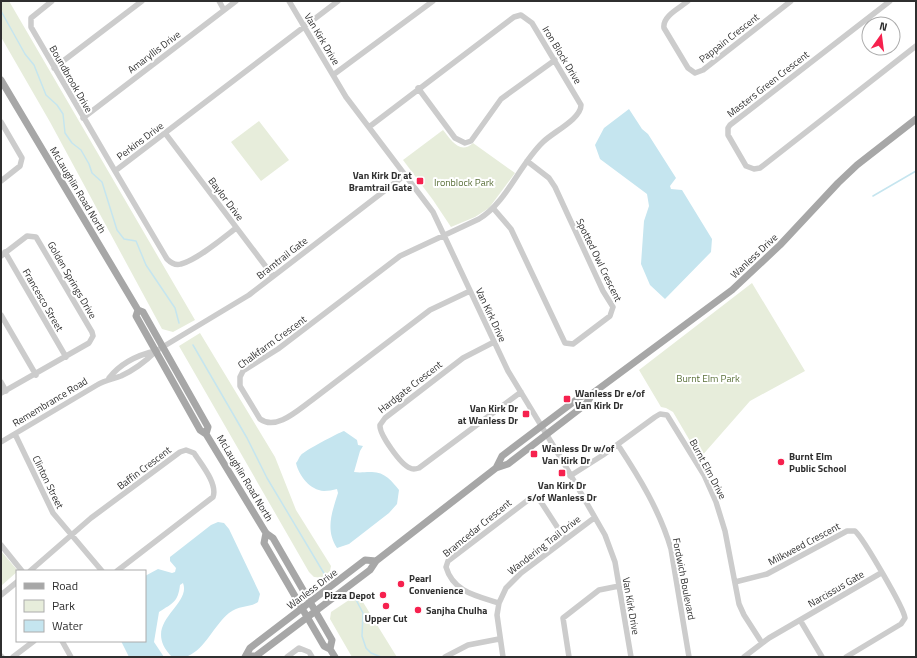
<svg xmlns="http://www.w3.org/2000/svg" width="917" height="658" viewBox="0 0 917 658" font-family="'Titillium Web',sans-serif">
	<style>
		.green { fill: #e7eddb }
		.water { fill: #c5e5ef }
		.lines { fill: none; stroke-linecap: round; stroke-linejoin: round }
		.stream { stroke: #c5e5ef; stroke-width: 1.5 }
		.minor { stroke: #ccc; stroke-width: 5.5 }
		.major { stroke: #a7a7a7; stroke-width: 7 }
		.poi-dot { fill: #f6214e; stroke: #fff; stroke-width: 1.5 }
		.labels { text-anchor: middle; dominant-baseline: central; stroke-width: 4; stroke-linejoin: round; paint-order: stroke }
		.street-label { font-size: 10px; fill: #2f2f2f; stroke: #fff }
		.poi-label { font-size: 10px; font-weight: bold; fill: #2f2f2f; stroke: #fff; text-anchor: start }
		.park-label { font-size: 10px; fill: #596f38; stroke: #fff }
	</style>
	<rect width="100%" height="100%" fill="#fff"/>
	<path class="green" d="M1,1H9L195,320L173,332L162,329L50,122L1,37Z
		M259,121L289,160L261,181L231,142Z
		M443,130C451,140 460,155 473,143L515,173L489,208L475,217L451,227L433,200L403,160Z
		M752,283L805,371L750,401L700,458L673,412L666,408L661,407L639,370Z
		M200,333L275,457L296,510L331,566L330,571L324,578L314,577L309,572L179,346Z
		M1,551L18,571L1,586Z
		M358,594L395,654L397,657H352L330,619L331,612Z"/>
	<path class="water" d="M629,109L642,129L648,134L676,178L670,186L671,189L682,190L712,239L711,252L665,299L650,285L641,264L644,221L649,206L647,194L600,159L595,145L604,128Z
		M344,431L357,440L358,445L363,446L360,451L354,472C361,473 364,472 370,472C384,471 392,481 399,490L397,504L389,513L349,544L337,548C325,530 332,512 338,493L337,489C333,490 328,491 324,491C310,490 299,476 296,463C298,461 299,457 301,455C304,451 338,433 344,431Z
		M218,522L224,523L229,529L260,594L258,602C249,608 239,605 229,613C215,624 205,649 188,656C184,658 177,657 172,657C139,623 192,606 183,583L180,585C178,602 173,603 159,612L154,642L164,657H129L121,641H145V576L158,569L172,573L175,572L176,568L170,561V557L211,525Z"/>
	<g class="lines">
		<path class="stream" d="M1,11L25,54L34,65L46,95L57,105L63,114L65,133L72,143L81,150L89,164L92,173L102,182L117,230L124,239L136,241L146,265L175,308L179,323
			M873,196L916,171
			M193,345L247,438L267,478L325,575
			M354,596L363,613L362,636L366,648L371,653L381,657"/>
		<path class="minor" d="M52,1L31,18V27L115,171
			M219,1L224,10
			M289,1L346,97L433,212L508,371L562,460L605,535L615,562L631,657
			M688,1C680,8 662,16 664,28L688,68L695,73L703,70L791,1
			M890,1L730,125L728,128V135L746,166L754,169L760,168L916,46
			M54,68L142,1
			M333,75L433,1
			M418,88L455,138L465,143L471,141L501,99L555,60
			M83,118L236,1
			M1,122L22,158L20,166L1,181
			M369,127L514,17L521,15L532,23L581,105C581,119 553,132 543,142C519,165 507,202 479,219L400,256L278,349L243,371L240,377V386L260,419C276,431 298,410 312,400L430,310L470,291
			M165,133L273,276
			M493,208L511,229L565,343L573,344L610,316L613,307L603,291L555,187L549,178L527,161
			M236,228C223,238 197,260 181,264C175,266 171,263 167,259L115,171L338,1
			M5,252L66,357
			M1,256L27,236L36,237L92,332L93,336L89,343L1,393
			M1,315L36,375
			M494,342L463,358L385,418L380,425C379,434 401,465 410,468C413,470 416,469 419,468L521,392
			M109,378C120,364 138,355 155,351
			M1,382L6,391
			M15,434L53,513L102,571
			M1,442L97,385C105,380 113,379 121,376C134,370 146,361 156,351L249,295L405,175
			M618,445C639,477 660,511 671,549L689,657
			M570,476L603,455L655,417L660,414L667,415L704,475L716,502L725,531L739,604L744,615L762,643
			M1,545L22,571
			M30,571L91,518L180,452L186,450L194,453C201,464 218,484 213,497L117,571
			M735,582L767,574L847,531H855C863,538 904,608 905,618L901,624L846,657
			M1,595L17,582
			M499,603C477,596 453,592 446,567L448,561L532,497H537L541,502L565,539
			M800,620L822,657
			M62,641L71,657
			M1,656L2,657
			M13,657L34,641
			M287,657L299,648L309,652L312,657
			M445,657L468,645L499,639
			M503,657L497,615L499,603L506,588L521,573L594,518
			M569,657L563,618L599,590L619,586
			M744,657L769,638L881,573"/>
		<path class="major" d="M1,80L138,310L143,312L208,427L206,434
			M138,310L136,316L200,430L206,434L266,533L273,538L332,640L330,649
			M496,468L502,456L580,397L593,393
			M266,533L264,543L324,646L330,649L335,657
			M246,656H256L370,570L376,561L496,468L508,464L586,404L593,393L732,290L780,245L838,183L857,165L916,119
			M245,657L250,648L365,560L376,561"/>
	</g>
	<g class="poi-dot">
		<rect x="416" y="177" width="8" height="8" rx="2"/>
		<rect x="563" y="395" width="8" height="8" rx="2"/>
		<rect x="522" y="410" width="8" height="8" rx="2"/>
		<rect x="530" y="450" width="8" height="8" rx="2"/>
		<circle cx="781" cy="462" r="4"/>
		<rect x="558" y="469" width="8" height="8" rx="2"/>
		<circle cx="401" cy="584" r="4"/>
		<circle cx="383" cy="595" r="4"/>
		<circle cx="386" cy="606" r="4"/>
		<circle cx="418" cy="610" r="4"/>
	</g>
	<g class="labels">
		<g class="street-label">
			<text transform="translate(729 38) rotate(-38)">Pappain Crescent</text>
			<text transform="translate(322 39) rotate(59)">Van Kirk Drive</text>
			<text transform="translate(154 52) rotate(-37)">Amaryllis Drive</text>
			<text transform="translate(562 55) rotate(59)">Iron Block Drive</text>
			<text transform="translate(71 79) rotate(60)">Boundbrook Drive</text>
			<text transform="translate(768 84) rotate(-38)">Masters Green Crescent</text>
			<text transform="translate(140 141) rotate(-37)">Perkins Drive</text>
			<text transform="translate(78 190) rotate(59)">McLaughlin Road North</text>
			<text transform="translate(226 199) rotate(53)">Baylor Drive</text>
			<text transform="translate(754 256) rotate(-43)">Wanless Drive</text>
			<text transform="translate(282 258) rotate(-38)">Bramtrail Gate</text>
			<text transform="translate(599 260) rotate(64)">Spotted Owl Crescent</text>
			<text transform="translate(72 280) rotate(60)">Golden Springs Drive</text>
			<text transform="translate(43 300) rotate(60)">Francesco Street</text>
			<text transform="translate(491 315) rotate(65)">Van Kirk Drive</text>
			<text transform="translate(272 342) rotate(-36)">Chalkfarm Crescent</text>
			<text transform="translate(410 387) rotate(-38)">Hardgate Crescent</text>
			<text transform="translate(50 402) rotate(-31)">Remembrance Road</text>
			<text transform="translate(144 468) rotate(-37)">Baffin Crescent</text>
			<text transform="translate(708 469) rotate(62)">Burnt Elm Drive</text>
			<text transform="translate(245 478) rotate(59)">McLaughlin Road North</text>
			<text transform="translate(48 482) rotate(64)">Clinton Street</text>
			<text transform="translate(477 528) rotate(-39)">Bramcedar Crescent</text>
			<text transform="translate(804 544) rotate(-28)">Milkweed Crescent</text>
			<text transform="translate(544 545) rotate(-38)">Wandering Trail Drive</text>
			<text transform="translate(684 579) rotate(79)">Fordwich Boulevard</text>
			<text transform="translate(312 589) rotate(-37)">Wanless Drive</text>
			<text transform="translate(836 589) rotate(-30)">Narcissus Gate</text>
			<text transform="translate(631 606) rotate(80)">Van Kirk Drive</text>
		</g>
		<g class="poi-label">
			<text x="412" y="175" text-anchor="end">Van Kirk Dr at<tspan x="412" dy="12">Bramtrail Gate</tspan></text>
			<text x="575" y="393">Wanless Dr e/of<tspan x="575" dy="12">Van Kirk Dr</tspan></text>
			<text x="518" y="408" text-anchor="end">Van Kirk Dr<tspan x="518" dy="12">at Wanless Dr</tspan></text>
			<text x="542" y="448">Wanless Dr w/of<tspan x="542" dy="12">Van Kirk Dr</tspan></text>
			<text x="789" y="456">Burnt Elm<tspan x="789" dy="12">Public School</tspan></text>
			<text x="562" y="485" text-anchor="middle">Van Kirk Dr<tspan x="562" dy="12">s/of Wanless Dr</tspan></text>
			<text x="409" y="578">Pearl<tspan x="409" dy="12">Convenience</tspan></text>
			<text x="375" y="595" text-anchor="end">Pizza Depot</text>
			<text x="426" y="610">Sanjha Chulha</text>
			<text x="386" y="618" text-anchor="middle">Upper Cut</text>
		</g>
		<g class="park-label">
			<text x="464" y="182">Ironblock Park</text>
			<text x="708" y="378">Burnt Elm Park</text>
		</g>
	</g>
	<rect width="917" height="658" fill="none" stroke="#2f2f2f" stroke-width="4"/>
	<rect x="16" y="570" width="130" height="72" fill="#ffffff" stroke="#acacac"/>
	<rect x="24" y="583" width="20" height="6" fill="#a7a7a7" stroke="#acacac"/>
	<text x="52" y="590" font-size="12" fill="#2f2f2f">Road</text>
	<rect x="24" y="600" width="20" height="12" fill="#e7eddb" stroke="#acacac"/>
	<text x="52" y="610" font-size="12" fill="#2f2f2f">Park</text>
	<rect x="24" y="620" width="20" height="12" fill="#c5e5ef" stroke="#acacac"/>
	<text x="52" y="630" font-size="12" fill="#2f2f2f">Water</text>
	<g transform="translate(881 36) rotate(14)"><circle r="19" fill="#ffffff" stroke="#acacac"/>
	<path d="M0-3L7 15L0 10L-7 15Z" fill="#f6214e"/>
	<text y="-6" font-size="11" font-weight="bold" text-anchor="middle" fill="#2f2f2f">N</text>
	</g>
</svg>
